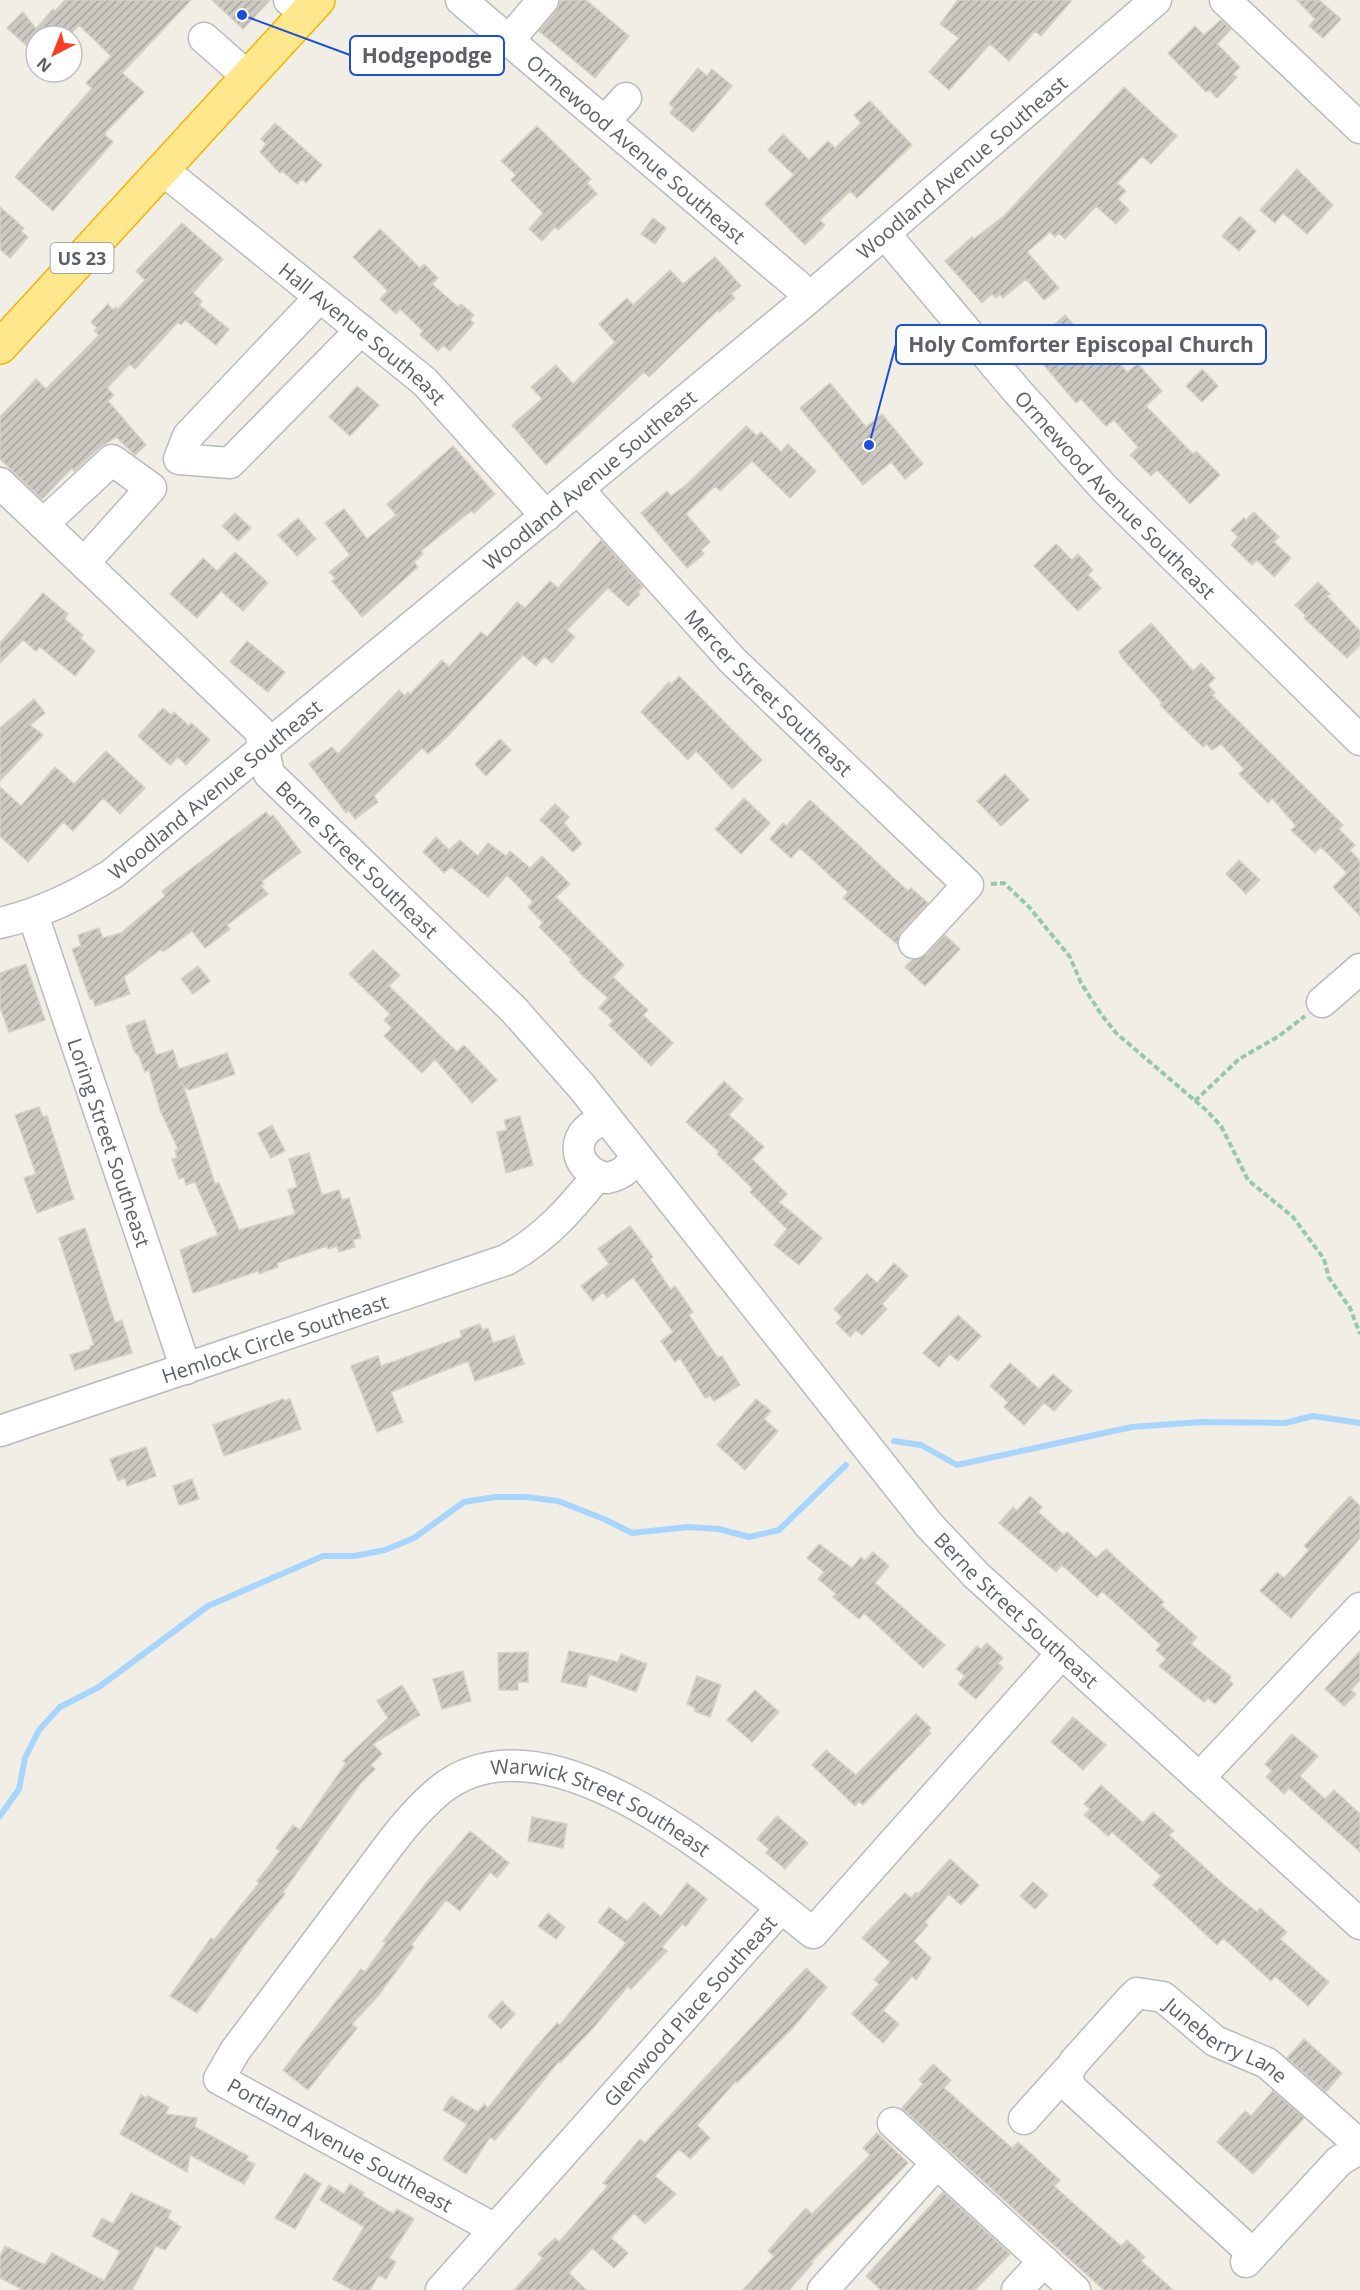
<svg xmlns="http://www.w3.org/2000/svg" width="1360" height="2290" viewBox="0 0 1360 2290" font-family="'Open Sans',sans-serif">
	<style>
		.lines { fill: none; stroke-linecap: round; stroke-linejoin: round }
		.stream { stroke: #a7d5ff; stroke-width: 6 }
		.building { fill: url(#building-hatch); stroke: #d6d1c3; stroke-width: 1.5 }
		.minor-casing { stroke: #b8bbc0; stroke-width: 33 }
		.highway-casing { stroke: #f6b400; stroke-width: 36 }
		.path { stroke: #97c9a8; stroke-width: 4; stroke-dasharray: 6 3; stroke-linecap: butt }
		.minor { stroke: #fff; stroke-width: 30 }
		.highway { stroke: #ffe78e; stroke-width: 33 }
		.labels { text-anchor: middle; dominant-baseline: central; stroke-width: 4.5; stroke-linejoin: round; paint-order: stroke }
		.shield { fill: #fff; stroke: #8e9095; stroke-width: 1.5 }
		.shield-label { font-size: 18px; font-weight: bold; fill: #5d6167 }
		.street-label { font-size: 20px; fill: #5d6167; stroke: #fff }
		.leader { fill: none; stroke: #1d4ed8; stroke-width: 2 }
		.callout-dot { fill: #1d4ed8; stroke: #fff; stroke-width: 2 }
		.callout { fill: #fff; stroke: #1d4ed8; stroke-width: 2 }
		.callout-label { font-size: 21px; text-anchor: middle; font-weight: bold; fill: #5d6167 }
	</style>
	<defs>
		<pattern id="building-hatch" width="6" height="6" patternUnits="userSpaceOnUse" patternTransform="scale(1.5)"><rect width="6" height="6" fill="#ccc8c2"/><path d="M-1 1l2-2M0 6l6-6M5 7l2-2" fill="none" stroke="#a9a6a1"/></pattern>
	</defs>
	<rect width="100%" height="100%" fill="#f0eee5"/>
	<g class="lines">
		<path class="stream" d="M894,1441L921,1445L957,1465L1132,1427L1201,1422L1285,1423L1313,1416L1360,1423
			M0,1816L19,1789L25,1758L39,1730L60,1707L99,1687L208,1606L323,1556H354L385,1550L414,1538L464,1502L495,1497H526L558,1501L604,1519L632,1533L688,1527L719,1529L749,1537L779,1530L846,1465"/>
	</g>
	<path class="building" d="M65,0H191L122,73L144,92L106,132L105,135L113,142L53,211L15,177L92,88L86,83L111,56L79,25L69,36H36V54L7,28L23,12L36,29L53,9L55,11Z
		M212,0H270L243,29Z
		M561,0H586L629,36L595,78L539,31L556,11Z
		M958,0H1072L1041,36L1035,31L1009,61L990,44L949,90L929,72L959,38L940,24Z
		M1297,0H1319L1341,19L1323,38L1309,26L1315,19Z
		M1221,20L1231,29L1217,44L1240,67L1233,74L1237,77L1217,98L1209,90L1206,92L1168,53L1195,26L1204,35Z
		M698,68L707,76L712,69L732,86L693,132L670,113L674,108L669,104Z
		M1124,87L1177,136L1151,164L1142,156L1117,183L1126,191L1118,199L1129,210L1116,224L1096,206L1065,239L1059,233L1055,237L1050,232L1027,252L1059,288L1044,300L1026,279L1003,298L1000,295L996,298L992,294L982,303L945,261L972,237L974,239L1005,215Z
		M870,101L912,145L857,198L850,191L820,220L825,225L805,245L765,204L794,175L768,150L783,134L809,160L828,141L835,148L861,123L854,115Z
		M275,123L322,165L306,183L302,179L297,184L282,171L280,173L260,152L266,144L261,139Z
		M537,126L591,179L587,183L597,194L558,230L555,227L542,241L529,229L543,213L511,180L516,175L501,161Z
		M1297,169L1333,205L1307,234L1283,213L1275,223L1260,210Z
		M0,207L24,228L21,231L28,237L10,258L0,249Z
		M1240,216L1256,231L1239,251L1222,236Z
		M653,218L666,228L655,244L641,234Z
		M182,223L223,259L193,293L202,301L199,305L229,329L216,345L185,320L181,325L178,322L135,369L130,364L107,388L114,395L108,401L146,445L135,455L116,437L100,447L74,471L72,468L42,499L0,459V417L36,379L46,389L99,335L94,331L97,328L91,322L108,304L113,310L116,307L118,309L145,280L136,271Z
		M380,229L420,268L424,264L438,278L432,284L458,307L461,304L474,315L470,320L474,323L450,351L443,345L438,351L420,335L423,331L400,309L396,314L380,299L388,291L353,257Z
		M715,257L741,286L731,294L735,298L719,312L718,310L649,377L644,372L546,465L512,425L542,399L531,387L556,365L573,384L615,342L599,324L627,298L633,305L670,270L683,284Z
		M1065,315L1093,346L1100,340L1127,372L1138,364L1162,391L1146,406L1193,454L1196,451L1220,475L1190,504L1157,470L1151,476L1130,455L1138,447L1114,420L1106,426L1081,399L1076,403L1033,352L1038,348L1035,342Z
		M1202,369L1218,386L1202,402L1186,386Z
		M830,383L866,427L882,414L923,464L905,479L891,462L863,485L800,408Z
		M357,386L379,405L350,436L329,417Z
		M746,426L757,436L761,432L781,452L788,444L816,471L790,498L752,461L720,491L715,486L686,514L710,542L701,550L704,554L687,568L641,513L667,491L671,496L686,485Z
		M453,446L495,494L474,513L471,511L421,551L423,554L414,562L418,567L362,617L332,581L335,578L329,572L350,555L325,523L344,509L367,539L396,515L387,504Z
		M1254,512L1279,537L1274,542L1291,558L1274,577L1257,560L1252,565L1231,545L1238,537L1231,530L1244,518L1246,520Z
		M235,513L251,528L238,541L222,526Z
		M298,518L316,539L297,556L278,535Z
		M601,540L643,587L638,592L640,594L628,606L608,588L567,630L575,637L552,663L544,656L536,666L523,655L447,737L428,754L422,748L374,796L378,802L355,819L349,811L346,813L309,764L332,747L338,754L399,690L405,696L408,692L410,694L442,660L449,667L481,632L487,637L517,602L525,608L550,581L558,588Z
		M1056,544L1072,560L1078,554L1093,570L1088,575L1101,588L1078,611L1034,566Z
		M235,552L268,583L243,611L221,591L197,618L170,594L203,558L217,571Z
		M1318,582L1330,594L1327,596L1360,631V645L1347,658L1304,618L1306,616L1295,605Z
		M43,593L68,614L65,619L83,635L80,638L95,651L75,676L40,647L36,651L23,640L0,663V643Z
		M1151,623L1193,671L1201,663L1215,678L1208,685L1215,693L1212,695L1343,825L1339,829L1355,845L1350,850L1360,861V916L1333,887L1347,873L1321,847L1315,853L1291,830L1296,826L1272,798L1268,803L1239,774L1244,769L1221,744L1212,750L1207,744L1203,747L1160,705L1162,703L1123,659L1119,652Z
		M247,641L285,672L268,692L230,662Z
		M679,676L762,760L732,789L696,751L688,760L641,712L669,682L671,685Z
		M34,699L45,713L30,725L43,735L0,781V728Z
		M163,708L171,715L174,712L189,726L191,723L210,740L186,765L178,757L170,765L138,736Z
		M500,739L511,750L486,776L475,764Z
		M106,751L145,788L120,814L103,798L73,831L63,822L28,862L0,836V787L21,806L55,767L74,784Z
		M1005,774L1029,800L1001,826L977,801Z
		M744,798L770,823L741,854L715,829Z
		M810,800L908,891L911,888L928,903L901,931L897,944L843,898L848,892L800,848L791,858L770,839L783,823L786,826Z
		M555,804L569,817L564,823L582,844L573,852L540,820Z
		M266,812L270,817L273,815L301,852L262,881L264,884L261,886L268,894L227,925L230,929L205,948L192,931L163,952L161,949L124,977L130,994L95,1006L93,998L90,999L72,949L81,946L78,935L99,928L103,938L121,933L165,896L162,891Z
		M436,837L449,850L460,840L478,856L488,843L506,856L510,851L530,868L542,856L570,884L556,897L624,965L613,977L648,1010L643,1015L673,1043L651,1066L609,1025L613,1021L599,1008L608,998L583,976L570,962L572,960L539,927L543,923L528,907L533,902L507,875L488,897L451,867L444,873L423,852Z
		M1239,860L1260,880L1246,894L1226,874Z
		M945,935L960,949L925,986L905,967L912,960L926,955Z
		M373,950L400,975L389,986L457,1052L464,1045L497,1080L472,1103L435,1059L422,1073L384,1036L392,1028L384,1020L390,1014L349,974Z
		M26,964L45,1020L9,1032L0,1007V973Z
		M198,966L210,981L193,994L181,979Z
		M145,1020L156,1055L173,1050L179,1069L227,1053L235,1074L189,1090L183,1085L215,1184L219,1183L239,1230L295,1214L288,1190L297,1187L289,1159L309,1153L322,1195L339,1190L342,1200L349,1198L361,1238L353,1240L355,1247L339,1252L337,1246L328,1249L327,1246L277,1263L278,1267L259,1274L258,1271L193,1293L180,1250L218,1235L195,1182L186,1185L184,1177L179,1179L172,1159L177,1158L175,1150L178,1149L160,1110L149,1070L145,1072L139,1056L134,1051L126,1026Z
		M724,1081L743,1099L729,1115L764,1147L752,1159L787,1194L779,1202L822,1238L799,1265L774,1245L787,1229L750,1192L753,1189L717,1154L719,1152L686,1122Z
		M39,1107L43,1117L47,1116L74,1199L37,1213L24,1178L36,1174L15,1115Z
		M520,1116L533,1165L506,1173L497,1132L507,1130L504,1120Z
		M272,1125L285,1151L271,1158L258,1133Z
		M630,1226L653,1257L650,1259L671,1290L675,1286L693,1312L689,1315L718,1358L722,1356L740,1385L714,1401L710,1396L705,1398L680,1358L675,1362L661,1341L673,1332L633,1277L607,1298L603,1292L593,1301L581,1286L609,1264L598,1249Z
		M85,1228L115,1323L122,1320L132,1353L75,1370L70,1355L90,1349V1346L94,1345L59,1238Z
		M894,1263L908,1276L882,1304L887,1309L862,1335L856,1330L850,1337L836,1323L842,1317L834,1309L867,1274L877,1283Z
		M958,1315L981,1336L958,1361L950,1354L939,1367L923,1353Z
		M480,1324L482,1330L488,1328L493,1343L514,1336L524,1364L475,1381L468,1361L391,1392L403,1422L377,1432L351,1366L378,1356L381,1366L462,1337L460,1331Z
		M1010,1363L1039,1389L1053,1374L1072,1391L1054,1411L1044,1403L1024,1425L1004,1407L1008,1402L990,1386Z
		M283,1399L284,1401L290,1399L301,1429L224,1456L213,1425Z
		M756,1399L771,1411L764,1419L778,1431L745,1470L717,1445Z
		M146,1447L156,1476L127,1486L125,1478L118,1481L110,1459Z
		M192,1479L199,1499L179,1505L173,1486Z
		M1030,1496L1042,1507L1038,1512L1064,1535L1067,1532L1096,1558L1106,1549L1164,1602L1161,1605L1197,1637L1191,1644L1231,1677L1229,1680L1233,1684L1215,1704L1208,1698L1204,1702L1159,1666L1166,1659L1156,1650L1161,1645L1102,1591L1097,1597L1062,1565L1056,1572L999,1523L1013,1507L1017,1511Z
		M1350,1496L1360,1506V1538L1291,1618L1260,1591L1277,1572L1284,1578L1309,1550L1304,1546Z
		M819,1544L852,1568L861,1557L865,1561L873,1552L889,1566L875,1583L945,1645L923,1668L864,1613L859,1619L833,1597L836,1594L818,1579L824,1572L807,1558Z
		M987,1643L1003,1658L998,1663L1003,1668L976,1699L958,1684L965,1676L956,1669L977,1646L981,1649Z
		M569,1651L618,1662L621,1654L647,1664L636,1692L589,1674L586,1687L561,1682Z
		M1360,1651V1680L1351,1690L1356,1694L1344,1706L1325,1689Z
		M528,1652V1682H518V1690H499L498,1653Z
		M463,1671L471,1701L442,1709L433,1679Z
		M697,1676L721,1685L710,1717L694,1711L695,1708L687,1704Z
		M402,1685L420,1715L373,1744L382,1754L371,1765L375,1769L360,1784L283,1892L285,1894L247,1942L197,2013L170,1996L211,1938L214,1940L259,1883L257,1881L280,1851L276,1848L293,1825L300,1830L346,1763L343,1761L388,1718L377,1701Z
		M755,1690L779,1712L752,1742L727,1720Z
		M916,1714L931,1728L928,1731L931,1733L863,1805L859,1801L855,1806L812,1765L826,1750L856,1775Z
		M1073,1717L1106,1745L1083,1770L1051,1742Z
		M1292,1734L1318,1756L1300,1776L1325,1799L1334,1790L1360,1814V1852L1289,1788L1284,1794L1266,1777L1272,1771L1265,1764Z
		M1101,1785L1143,1823L1153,1812L1174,1831L1169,1835L1223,1884L1257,1912L1260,1908L1287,1932L1280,1939L1329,1982L1308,2006L1275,1976L1271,1981L1223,1938L1217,1945L1153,1885L1161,1876L1112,1832L1108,1836L1084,1815L1090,1809L1084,1804Z
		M777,1816L808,1843L785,1869L766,1853L769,1849L757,1839Z
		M532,1817L567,1824L563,1848L528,1841Z
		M470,1831L509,1863L497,1878L490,1872L460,1911L446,1900L411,1945L414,1947L378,1996L352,2024L357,2028L308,2090L283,2070L361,1969L365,1972L386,1943L383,1941L427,1882Z
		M950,1859L979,1885L961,1905L949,1894L925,1922L928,1925L914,1941L931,1958L916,1980L912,1976L883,2010L899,2024L883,2043L852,2014L879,1984L874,1980L890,1962L862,1938L905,1893L911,1898L916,1892L918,1894Z
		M1033,1882L1048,1895L1035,1909L1020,1896Z
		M687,1883L707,1899L686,1926L682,1924L662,1947L667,1951L631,1989L628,1986L594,2027L561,2062L559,2061L495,2140L490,2137L466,2174L443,2159L467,2124L443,2110L451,2096L478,2112L484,2104L488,2108L535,2048L557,2023L560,2025L626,1943L598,1922L609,1907L627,1921L644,1902L661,1917Z
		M548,1913L565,1927L556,1939L538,1926Z
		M806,1968L827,1987L791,2030L737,2083L736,2081L697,2125L710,2138L690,2159L679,2149L655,2176L676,2194L645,2224L634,2213L611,2238L628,2253L614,2268L592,2248L569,2273L586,2290H514L543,2258L538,2254L555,2238L559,2242L608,2186L603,2183L640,2139L645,2143Z
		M502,2001L515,2014L501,2029L488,2016Z
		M1304,2039L1342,2073L1326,2092L1287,2058Z
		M933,2064L951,2080L944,2088L1012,2148L1018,2142L1060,2180L1054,2186L1121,2246L1127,2240L1145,2257L1141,2261L1173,2290H1104L902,2108L923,2084L919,2080Z
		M1273,2091L1304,2118L1253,2174L1217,2142L1245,2111L1251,2116Z
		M141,2095L146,2098L148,2096L169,2107L165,2114L197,2118L195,2127L248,2156L246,2160L255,2164L244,2184L190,2155L187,2172L120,2134Z
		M877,2133L908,2163L811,2262L813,2263L789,2290H743L774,2256L768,2251L794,2221L806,2208L812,2214L870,2155L863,2148Z
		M305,2173L321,2184L295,2229L275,2218Z
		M350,2184L364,2193L362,2195L393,2214L397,2209L414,2219L389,2258L396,2262L386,2279L379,2275L370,2290H352L333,2279L364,2227L320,2200L329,2185L344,2194Z
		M943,2192L1010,2254L975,2290H881L866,2276Z
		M131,2193L171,2211L168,2218L181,2227L165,2250L156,2246L132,2290H23L0,2278V2257L5,2246L45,2265L52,2253L104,2281L120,2251L92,2236L102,2218L113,2224Z"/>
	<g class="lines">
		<defs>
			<g id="minor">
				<path d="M289,0L305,14"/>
				<path id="s1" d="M461,0L797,285L809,298"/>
				<path d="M1225,0L1360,128"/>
				<path d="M204,38L248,77"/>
				<path d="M509,40L543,0"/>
				<path d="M605,121L626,98"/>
				<path id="s2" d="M163,170L425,382L546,516"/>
				<path id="s3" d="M885,234L1017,391L1105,489L1360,740"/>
				<path d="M320,297L188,436L179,459L230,463L361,330"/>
				<path id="s4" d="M0,483L260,731L269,774L514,1010L582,1087L929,1525L976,1575L1360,1924"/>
				<path id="s5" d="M578,489L732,660L968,885L914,943"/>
				<path d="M43,524L112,460L151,488L84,563"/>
				<path id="s6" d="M33,915L186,1369"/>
				<path id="s7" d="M0,923C42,913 76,896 112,874L809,298L1156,0"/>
				<path d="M1322,1002L1360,969"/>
				<path d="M608,1120C569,1126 569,1170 607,1178C622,1175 631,1169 634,1153"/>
				<path id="s8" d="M0,1431L506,1260C544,1239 570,1210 597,1176"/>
				<path d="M1199,1778L1360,1608"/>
				<path d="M1024,2119L1068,2070"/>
				<path d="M893,2123L1075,2290"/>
				<path id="s9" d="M495,2229L219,2079L235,2051C275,1998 315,1944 355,1891C381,1857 406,1818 440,1790C548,1704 730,1868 813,1933L1062,1653"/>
				<path id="s10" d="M1253,2254L1072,2089C1066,2077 1067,2072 1075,2061L1130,2000L1137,1993L1163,1997L1215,2041L1267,2063L1360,2145"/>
				<path d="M1246,2262L1339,2161L1360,2148"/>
				<path id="s11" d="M441,2290L781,1908"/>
				<path d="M823,2290L937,2163"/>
				<path d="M1017,2290L1044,2261"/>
			</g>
			<path id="highway" d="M0,347L318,0"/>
		</defs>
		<use href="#minor" class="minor-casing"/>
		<use href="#highway" class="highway-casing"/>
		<path class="path" d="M991,884L1004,883L1029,907L1070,957L1081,983L1101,1014L1116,1033L1206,1110L1221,1126L1248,1180L1293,1217L1324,1259L1329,1278L1350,1308L1360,1334
			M1195,1101L1239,1059L1279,1036L1305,1016"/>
		<use href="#minor" class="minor"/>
		<use href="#highway" class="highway"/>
	</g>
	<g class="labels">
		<rect class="shield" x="50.5" y="243" width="63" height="30" rx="4.5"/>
		<g class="shield-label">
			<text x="82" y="258">US 23</text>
		</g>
		<g class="street-label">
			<text stroke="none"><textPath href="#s1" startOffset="230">Ormewood Avenue Southeast</textPath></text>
			<text stroke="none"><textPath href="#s7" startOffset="1228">Woodland Avenue Southeast</textPath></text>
			<text stroke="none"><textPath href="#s2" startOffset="258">Hall Avenue Southeast</textPath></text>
			<text stroke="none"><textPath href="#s7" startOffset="742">Woodland Avenue Southeast</textPath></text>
			<text stroke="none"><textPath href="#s3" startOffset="348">Ormewood Avenue Southeast</textPath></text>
			<text stroke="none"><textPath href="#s5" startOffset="279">Mercer Street Southeast</textPath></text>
			<text stroke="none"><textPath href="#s7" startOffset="256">Woodland Avenue Southeast</textPath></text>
			<text stroke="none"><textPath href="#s4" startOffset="526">Berne Street Southeast</textPath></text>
			<text stroke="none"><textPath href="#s6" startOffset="240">Loring Street Southeast</textPath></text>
			<text stroke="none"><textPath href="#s8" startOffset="290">Hemlock Circle Southeast</textPath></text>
			<text stroke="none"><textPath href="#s4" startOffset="1527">Berne Street Southeast</textPath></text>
			<text stroke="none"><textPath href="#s9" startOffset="854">Warwick Street Southeast</textPath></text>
			<text stroke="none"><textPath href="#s11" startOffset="374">Glenwood Place Southeast</textPath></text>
			<text stroke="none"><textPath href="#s10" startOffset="471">Juneberry Lane</textPath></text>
			<text transform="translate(340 2145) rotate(29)">Portland Avenue Southeast</text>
		</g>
	</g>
	<path class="leader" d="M242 15L350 55M869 445L896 344"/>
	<g class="callout-dot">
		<circle cx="242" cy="15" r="6"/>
		<circle cx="869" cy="445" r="6"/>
	</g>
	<g class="callout">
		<rect x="350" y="36" width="154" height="39" rx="6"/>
		<rect x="896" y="325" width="370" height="39" rx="6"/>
	</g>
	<g class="callout-label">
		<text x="427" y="63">Hodgepodge</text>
		<text x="1081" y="352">Holy Comforter Episcopal Church</text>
	</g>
	<g transform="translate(54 54) rotate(222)"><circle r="28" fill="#ffffff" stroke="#bec0c2" stroke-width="1.5"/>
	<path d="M0-4.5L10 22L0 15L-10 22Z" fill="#f73e24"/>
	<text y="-9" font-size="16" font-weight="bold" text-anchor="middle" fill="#5d6167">N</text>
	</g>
</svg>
